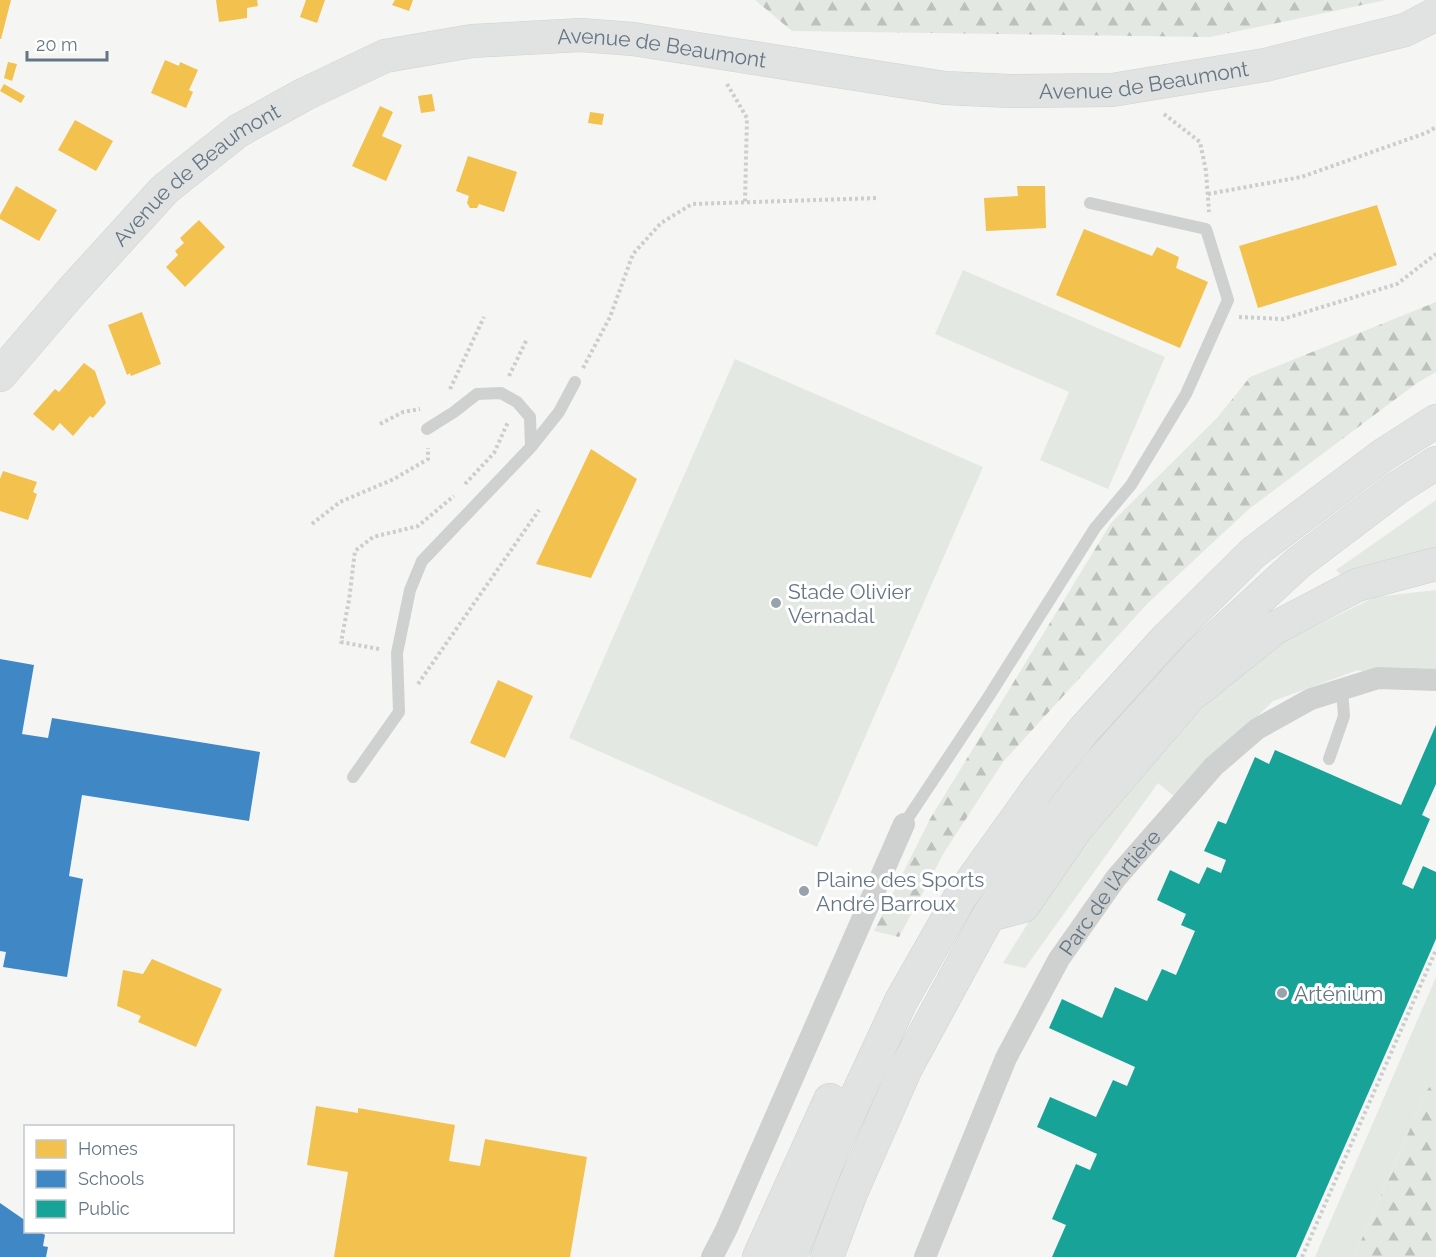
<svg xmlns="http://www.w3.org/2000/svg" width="1436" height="1257" viewBox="0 0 1436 1257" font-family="Raleway,sans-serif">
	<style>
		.green { fill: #e4e8e2 }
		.forest { fill: url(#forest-firs) }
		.homes { fill: #f2c14e }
		.schools { fill: #3f88c5 }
		.public { fill: #17a398 }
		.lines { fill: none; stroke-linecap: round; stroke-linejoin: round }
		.secondary-casing { stroke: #d1d3d3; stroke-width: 34 }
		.trunk-casing { stroke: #d0d1d2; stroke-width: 34 }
		.path { stroke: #cccdcd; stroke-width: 4; stroke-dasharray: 3 3; stroke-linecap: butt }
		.service { stroke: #cfd0d0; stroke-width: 12 }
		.minor { stroke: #cfd0d0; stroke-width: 22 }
		.secondary { stroke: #e1e2e2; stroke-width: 33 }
		.trunk { stroke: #e1e2e2; stroke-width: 33 }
		.poi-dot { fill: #97a2ac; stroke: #fff; stroke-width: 2 }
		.labels { text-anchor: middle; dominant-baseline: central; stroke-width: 6; stroke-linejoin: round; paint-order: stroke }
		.street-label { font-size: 21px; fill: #647685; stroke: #fff }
		.poi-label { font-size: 21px; fill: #647685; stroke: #fff; text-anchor: start }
	</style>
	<defs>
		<pattern id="forest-firs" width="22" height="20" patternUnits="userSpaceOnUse" patternTransform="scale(1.5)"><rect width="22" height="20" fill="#e4e8e2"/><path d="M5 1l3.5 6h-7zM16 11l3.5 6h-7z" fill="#bcc1bd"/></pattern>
	</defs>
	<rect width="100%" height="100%" fill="#f5f5f4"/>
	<path class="green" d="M963,270L1165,357L1108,489L1040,460L1069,392L935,334Z
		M735,359L983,467L817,847L569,738Z
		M1436,500V550L1344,578L1336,570Z
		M1436,590V690L1358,670L1273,701L1175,797L1158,783L1025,968L1003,963L1035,912L1109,807L1184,725L1267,650L1375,597Z
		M1436,977V1080L1427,1090L1354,1257H1315Z"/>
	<path class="forest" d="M755,0H1386L1210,37L792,31Z
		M1436,302V372L1417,383L1249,509L1148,603L1003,762L945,851L899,937L874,931L930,819L1111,523L1217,418L1250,377Z
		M1436,1080V1257H1354L1427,1090Z"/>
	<path class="homes" d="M0,0H11L1,39H0Z
		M216,0H257L258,6L247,8V18L219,22Z
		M306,0H325L317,23L300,17Z
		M395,0H413L409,11L392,5Z
		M165,60L179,66L180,62L198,70L189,90L193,92L186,108L151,93Z
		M8,62L17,64L12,81L4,78Z
		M4,84L25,96L21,103L0,91Z
		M432,94L435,111L421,113L418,96Z
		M380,106L393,112L382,136L402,145L386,181L352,166Z
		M590,112L604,114L602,125L588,123Z
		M75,120L113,141L96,171L58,150Z
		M468,156L517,172L504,212L479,204L477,208H470L467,203L469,196L456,191Z
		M16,186L57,210L39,241L0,219V215Z
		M1017,186H1045L1046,228L986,231L984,198L1018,196Z
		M1377,205L1397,265L1258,308L1239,246Z
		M199,220L225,247L185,287L166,267L178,255L175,251L184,243L180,238Z
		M1084,229L1152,256L1157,247L1179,257L1176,268L1208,282L1180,348L1056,295Z
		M142,312L161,364L131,376L130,373L127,375L108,325Z
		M84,363L95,371L106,403L93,418L90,416L73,436L60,423L53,431L33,414L55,389L59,392Z
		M591,449L637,479L591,578L536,564Z
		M3,471L37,482L33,492L37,494L28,520L0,511V479Z
		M498,680L533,696L505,758L470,743Z
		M152,959L222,989L196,1047L138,1022L141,1016L117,1006L123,970L143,974Z
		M316,1106L358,1113V1108L455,1125L449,1161L480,1166L485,1139L587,1157L570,1257H334L348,1172L307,1165Z"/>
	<path class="schools" d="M0,659L34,665L22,734L48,738L52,718L260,752L249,821L82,795L69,876L83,879L67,977L3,967L6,952L0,951Z
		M0,1203L26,1221V1232H40L45,1235L43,1246L48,1247L46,1257H0Z"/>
	<path class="public" d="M1436,725V784L1422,815L1430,819L1402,884L1413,889L1423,866L1436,872V939L1296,1257H1052L1066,1225L1052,1219L1076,1164L1090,1170L1097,1154L1037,1127L1050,1097L1096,1117L1113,1080L1127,1086L1135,1067L1049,1028L1062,999L1102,1018L1115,987L1147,1001L1162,969L1176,975L1195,931L1181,925L1186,914L1157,900L1170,870L1199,884L1207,867L1221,873L1226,860L1204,851L1218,821L1226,824L1255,757L1269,764L1275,750L1401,805Z"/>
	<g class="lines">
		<defs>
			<g id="secondary">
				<path id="s2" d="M0,375L72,291L165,189L238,131L305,94L385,56L472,41L581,35L633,39L945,88L1010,91L1112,90L1265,65L1405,30L1436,14"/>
			</g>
			<path id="trunk" d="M989,915L1023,906L1076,829L1189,697L1275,628L1357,585L1436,564
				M759,1257L830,1100
				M790,1257L834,1145L901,1001L959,899L1039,787L1083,731L1167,638L1254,552L1383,455L1436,421
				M827,1257L851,1193L906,1068L989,915L1030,853L1101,762L1197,656L1298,563L1397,488L1436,463"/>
		</defs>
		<use href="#secondary" class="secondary-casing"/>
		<use href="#trunk" class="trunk-casing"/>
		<path class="path" d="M727,84L747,118L745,202
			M1164,114L1200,142L1206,171L1209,212
			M1208,194L1301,177L1426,133L1436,127
			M1239,317L1283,319L1397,284L1436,254
			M583,368L610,317L633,254L661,223L692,204L879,198
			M509,376L527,339
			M450,389L484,317
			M380,424L403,412L420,409
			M465,484L494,453L508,422
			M312,524L340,502L394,479L428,459V448
			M379,649L341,642L349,600L355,551L373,537L418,526L454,496
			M418,684L539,510
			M1302,1257L1436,950"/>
		<path class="service" d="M531,447L559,412L575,382
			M1329,759L1344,716L1342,690
			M353,777L399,712L397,653L410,590L422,561L531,447L530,417L517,402L501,393L477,394L454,412L427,429
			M904,824L989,696L1095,528L1131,485L1186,394L1228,300L1206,229L1090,203"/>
		<g class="minor">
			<path d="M712,1257L726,1230L904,824"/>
			<path id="s1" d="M925,1257L1006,1058L1059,959L1116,878L1214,766L1257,729L1311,699L1378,678L1436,680"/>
		</g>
		<use href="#secondary" class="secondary"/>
		<use href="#trunk" class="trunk"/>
	</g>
	<g class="poi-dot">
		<circle cx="776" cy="603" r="6"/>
		<circle cx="804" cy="891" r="6"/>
		<circle cx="1282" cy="993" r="6"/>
	</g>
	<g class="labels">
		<g class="street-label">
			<text stroke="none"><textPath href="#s2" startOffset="786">Avenue de Beaumont</textPath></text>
			<text stroke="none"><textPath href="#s2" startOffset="1272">Avenue de Beaumont</textPath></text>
			<text stroke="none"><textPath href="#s2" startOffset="282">Avenue de Beaumont</textPath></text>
			<text stroke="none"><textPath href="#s1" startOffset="411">Parc de l'Artière</textPath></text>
		</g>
		<g class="poi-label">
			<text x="788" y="591">Stade Olivier<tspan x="788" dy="24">Vernadal</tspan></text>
			<text x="816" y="879">Plaine des Sports<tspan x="816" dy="24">André Barroux</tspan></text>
			<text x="1294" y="993">Arténium</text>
		</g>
	</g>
	<rect x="24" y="1125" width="210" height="108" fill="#ffffff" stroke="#c1c8ce" stroke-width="1.5"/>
	<rect x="36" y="1140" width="30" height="18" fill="#f2c14e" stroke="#c1c8ce" stroke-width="1.5"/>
	<text x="78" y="1155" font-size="18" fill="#647685">Homes</text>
	<rect x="36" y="1170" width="30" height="18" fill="#3f88c5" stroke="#c1c8ce" stroke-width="1.5"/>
	<text x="78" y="1185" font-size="18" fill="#647685">Schools</text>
	<rect x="36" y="1200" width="30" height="18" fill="#17a398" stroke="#c1c8ce" stroke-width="1.5"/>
	<text x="78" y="1215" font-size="18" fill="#647685">Public</text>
	<path d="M27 51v9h80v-9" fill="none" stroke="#647685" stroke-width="3"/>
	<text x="36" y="51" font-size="18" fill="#647685" stroke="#ffffff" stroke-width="4.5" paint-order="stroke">20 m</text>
</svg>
